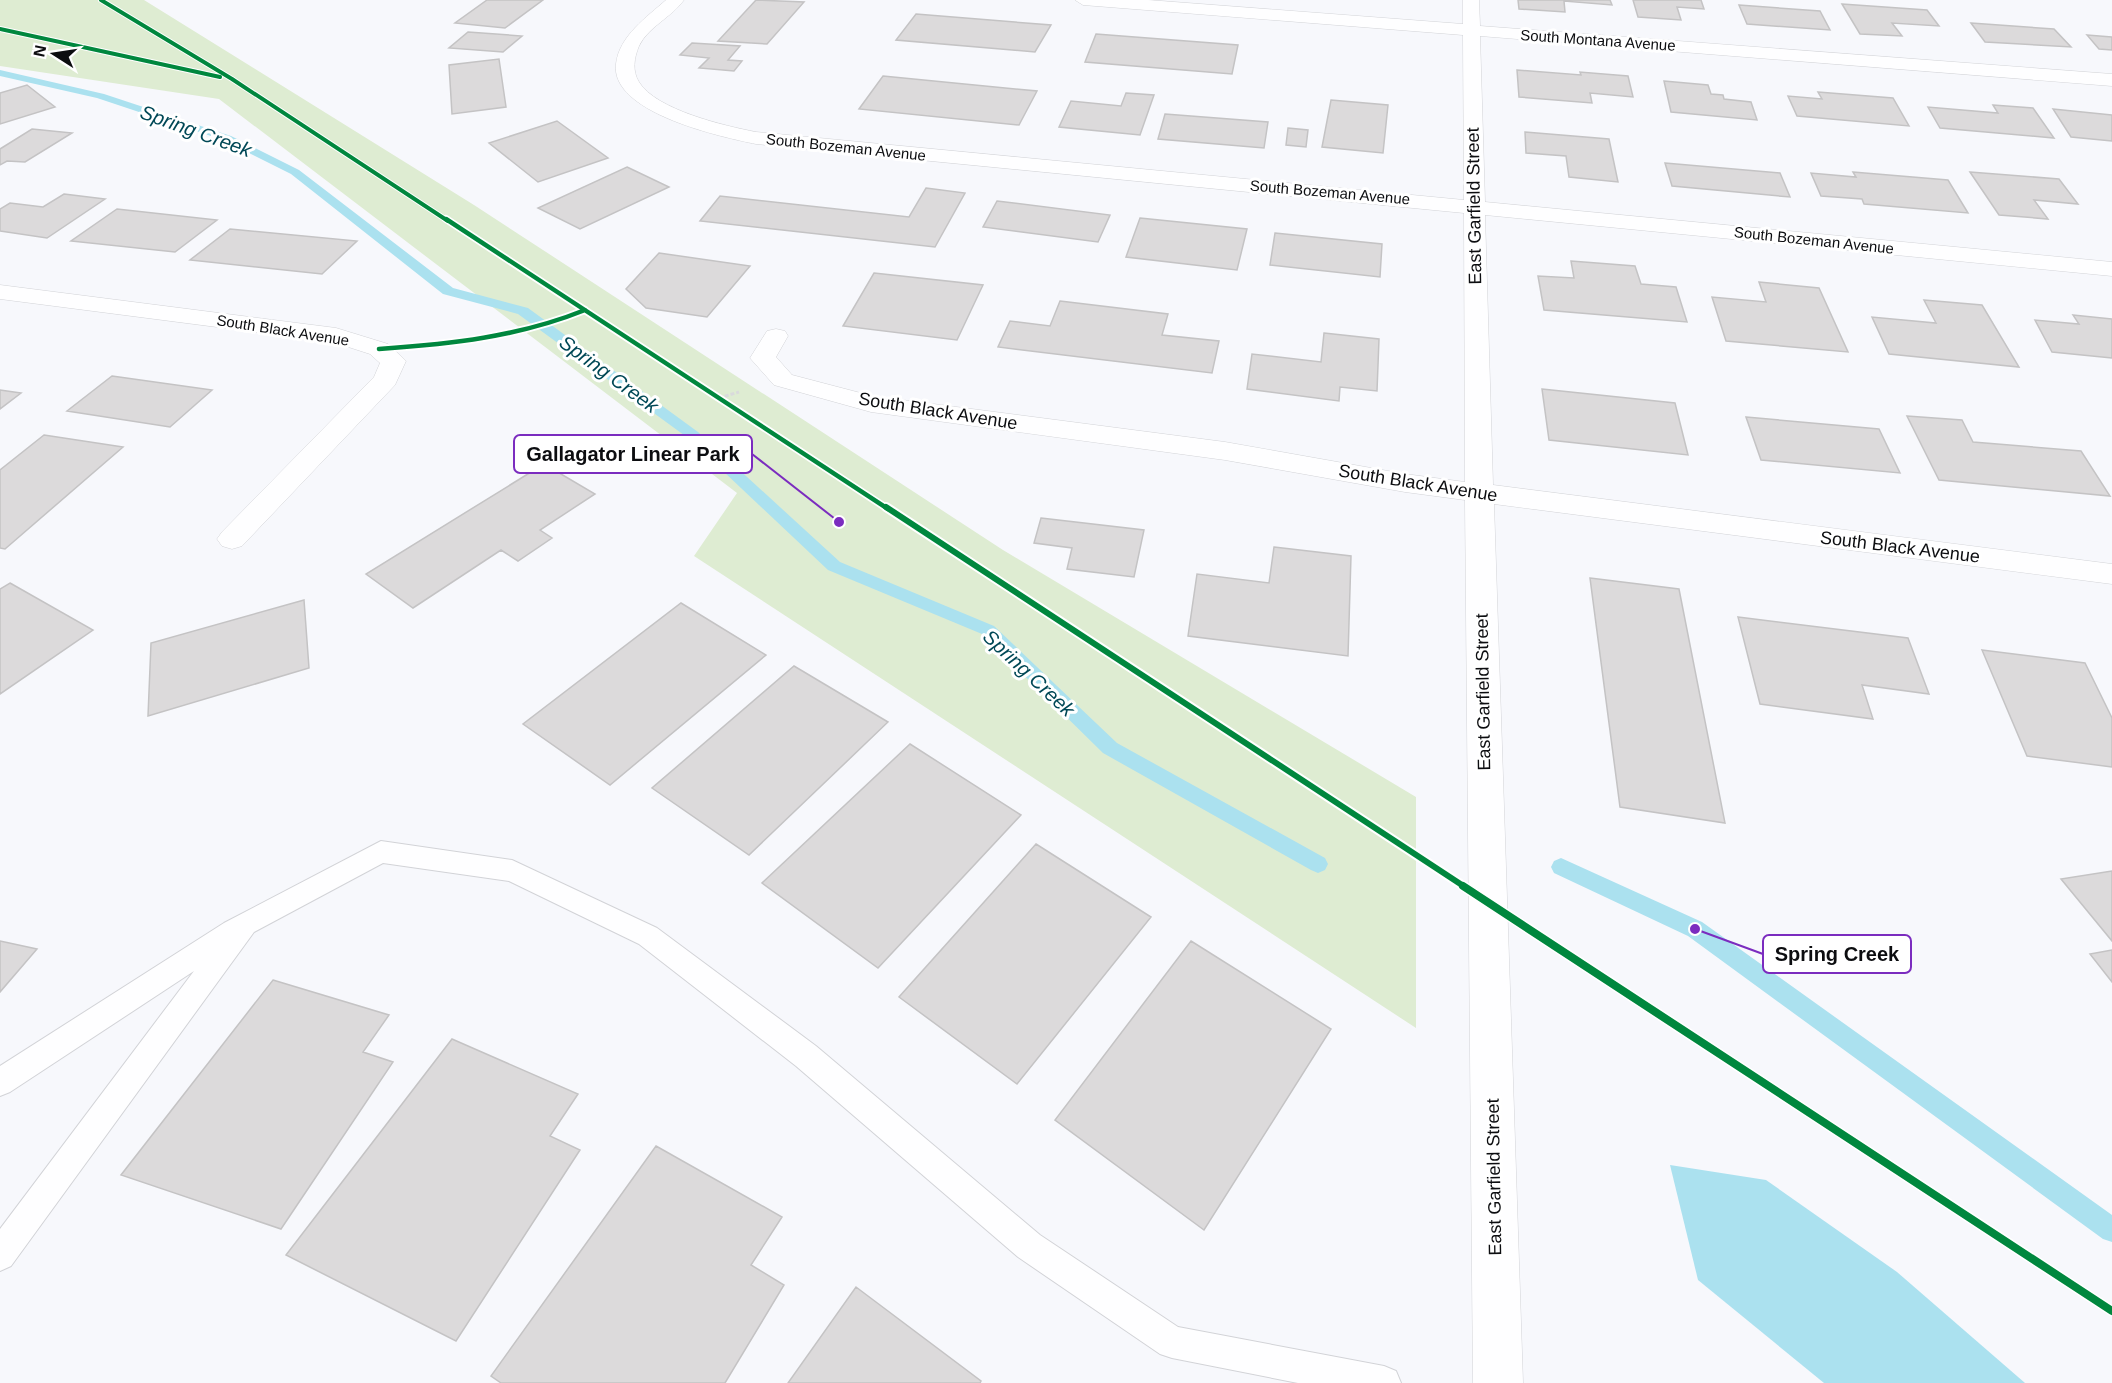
<svg xmlns="http://www.w3.org/2000/svg" width="2112" height="1383" viewBox="0 0 2112 1383" font-family="Helvetica,sans-serif">
	<style>
		.green { fill: #deecd2 }
		.water { fill: #abe1ef }
		.lines { fill: none; stroke-linecap: round; stroke-linejoin: round }
		.stream { fill: #abe1ef; fill-rule: evenodd }
		.building { fill: #dcdadb; stroke: #c4c3c4; stroke-width: 1.5 }
		.service-casing { stroke: #d2d3d7; stroke-width: 2 }
		.minor-casing { stroke: #d2d3d7; stroke-width: 1 }
		.path { stroke: #d9dadc; stroke-width: 3; stroke-dasharray: 4 2; stroke-linecap: butt }
		.service { fill: #fefeff; fill-rule: evenodd }
		.minor { fill: #fefeff; fill-rule: evenodd }
		.cycleway-far3-casing { stroke: #fff; stroke-width: 6 }
		.cycleway-far2-casing { stroke: #fff; stroke-width: 8 }
		.cycleway-far1-casing { stroke: #fff; stroke-width: 10 }
		.cycleway-casing { stroke: #fff; stroke-width: 11 }
		.cycleway-far3 { stroke: #00873e; stroke-width: 4 }
		.cycleway-far2 { stroke: #00873e; stroke-width: 4.5 }
		.cycleway-far1 { stroke: #00873e; stroke-width: 6 }
		.cycleway { stroke: #00873e; stroke-width: 8 }
		.labels { text-anchor: middle; dominant-baseline: central; stroke-width: 6; stroke-linejoin: round; paint-order: stroke }
		.far-street-label { font-size: 15px; fill: #0c0d10; stroke: #fff }
		.street-label { font-size: 18px; fill: #0c0d10; stroke: #fff }
		.water-label { font-size: 20px; font-style: italic; fill: #004856; stroke: #fff }
		.leader { fill: none; stroke: #7b2cbf; stroke-width: 2 }
		.callout-dot { fill: #7b2cbf; stroke: #fff; stroke-width: 2 }
		.callout { fill: #fff; stroke: #7b2cbf; stroke-width: 2 }
		.callout-label { font-size: 20px; text-anchor: middle; font-weight: bold; fill: #0c0d10 }
	</style>
	<rect width="100%" height="100%" fill="#f7f8fc"/>
	<path class="green" d="M0,0H144L474,205L1003,550L1416,797V1028L694,556L737,493L219,99L0,66Z"/>
	<path class="water" d="M1670,1165L1766,1180L1897,1272L2025,1383H1824L1698,1280Z"/>
	<g class="lines">
		<path class="stream" d="M0,70L104,94L231,136L299,170L453,288L528,308L698,432L840,562L994,626L1117,743L1325,858L1328,864L1325,870L1318,873L1311,870L1103,753L982,634L828,570L688,438L518,314L443,294L291,174L223,140L97,98L0,76Z
			M1561,858L1702,922L2112,1215V1242L2103,1239L1688,936L1554,873L1551,867L1554,861Z"/>
	</g>
	<path class="building" d="M487,0H543L505,28L455,23Z
		M756,0L804,2L767,44L718,41Z
		M1518,0H1610L1612,5L1564,1L1565,12L1519,9Z
		M1633,0H1701L1704,9L1677,7L1681,20L1638,17Z
		M1842,4L1927,10L1939,26L1892,23L1902,36L1860,34Z
		M1739,5L1820,11L1830,30L1747,24Z
		M916,14L1051,25L1035,52L896,40Z
		M1971,23L2054,29L2071,47L1985,42Z
		M468,32L522,36L503,52L449,48Z
		M1096,34L1238,45L1232,74L1085,62Z
		M2087,35L2112,37V50L2099,49Z
		M692,43L740,46L728,60L742,61L734,71L699,68L709,58L680,55Z
		M499,59L506,107L452,114L449,65Z
		M1517,70L1581,75L1580,72L1628,76L1633,97L1590,93L1592,103L1519,97Z
		M883,76L1037,91L1019,125L859,109Z
		M1664,81L1708,85L1711,94L1723,95L1724,99L1751,102L1757,120L1671,112Z
		M27,85L55,107L0,124V93Z
		M1818,92L1893,98L1909,126L1797,116L1788,96L1822,99Z
		M1126,93L1154,95L1140,135L1059,127L1071,101L1121,106Z
		M1331,100L1388,105L1383,153L1322,147Z
		M1993,105L2033,108L2054,138L1940,128L1928,107L1998,113Z
		M2053,109L2112,115V141L2071,137Z
		M1165,114L1268,122L1264,148L1158,139Z
		M557,121L608,158L538,182L489,143Z
		M1288,128L1308,130L1306,147L1286,145Z
		M32,129L72,133L25,162L7,161L0,165V149Z
		M1525,132L1609,139L1618,182L1569,177L1566,156L1526,153Z
		M1665,163L1780,173L1790,197L1672,186Z
		M627,167L669,187L580,229L538,208Z
		M1853,172L1948,180L1968,213L1864,204L1862,199L1821,196L1811,173L1856,177Z
		M1970,172L2059,179L2078,204L2034,200L2048,219L1999,215Z
		M926,188L965,193L935,247L700,221L720,196L909,217Z
		M64,194L105,199L47,238L0,231V209L10,203L43,207Z
		M997,201L1110,215L1098,242L983,227Z
		M117,209L217,220L175,252L71,241Z
		M1140,218L1247,229L1237,270L1126,257Z
		M230,229L357,241L322,274L190,260Z
		M1275,233L1382,244L1380,277L1270,265Z
		M659,253L750,266L707,317L646,308L626,289Z
		M1571,261L1635,266L1641,284L1676,287L1687,322L1544,310L1538,276L1574,278Z
		M874,273L983,285L957,340L843,326Z
		M1759,282L1819,288L1848,352L1726,341L1712,297L1766,302Z
		M1924,300L1982,305L2019,367L1889,354L1872,317L1936,323Z
		M1060,301L1168,314L1162,335L1219,341L1212,373L998,347L1010,321L1050,326Z
		M2073,315L2112,319V358L2052,352L2035,320L2079,324Z
		M1324,333L1379,339L1377,391L1340,387L1339,401L1247,389L1252,354L1321,362Z
		M112,376L212,390L170,427L67,411Z
		M1542,389L1675,403L1688,455L1549,440Z
		M0,390L21,393L0,409Z
		M1907,416L1962,420L1973,442L2081,451L2110,496L1939,480Z
		M1746,417L1879,429L1900,473L1761,460Z
		M44,435L123,447L5,549L0,548V470Z
		M544,464L595,494L540,530L552,538L518,561L501,550L413,608L366,574Z
		M1041,518L1144,530L1134,577L1067,569L1072,548L1034,543Z
		M1274,547L1351,556L1348,656L1188,636L1197,574L1269,583Z
		M1590,578L1679,589L1725,823L1620,807Z
		M10,583L93,630L0,694V589Z
		M304,600L309,668L148,716L151,643Z
		M681,603L766,655L610,785L523,724Z
		M1738,617L1908,638L1929,694L1862,685L1873,719L1760,704Z
		M1982,650L2085,663L2112,718V767L2027,756Z
		M794,666L888,722L749,855L652,788Z
		M910,744L1021,815L878,968L762,883Z
		M1036,844L1151,917L1017,1084L899,997Z
		M2112,871V941L2061,879Z
		M0,941L37,949L0,992Z
		M1191,941L1331,1029L1204,1230L1055,1120Z
		M2112,950V982L2090,954Z
		M273,980L389,1015L363,1052L393,1062L281,1229L121,1175Z
		M452,1039L578,1094L550,1136L580,1150L456,1341L286,1255Z
		M656,1146L782,1217L751,1265L784,1285L725,1383H501L491,1376Z
		M856,1287L981,1381L980,1383H788Z"/>
	<g class="lines">
		<defs>
			<path id="service" d="M381,841L512,860L657,928L816,1046L1040,1235L1178,1327L1384,1366L1396,1371L1401,1383H1298L1172,1358L1160,1354L1018,1257L796,1066L639,944L509,881L383,863L254,932L11,1266L0,1271V1229L194,971L10,1092L0,1096V1066L224,923Z"/>
			<path id="minor" d="M666,0H684C672,17 648,27 639,46C634,58 632,71 639,82C656,110 725,126 756,132L1464,200L1463,35L1083,5L1075,0H1148L1463,24V0H1479L1480,26L2112,74V86L1480,36L1485,202L2112,262V276L1485,215L1493,485L2112,564V584L1494,504L1523,1383H1473L1465,500L1405,492L1225,460L871,412L774,385L750,358L767,331L776,329L785,331L788,336L776,357L792,375L872,396L1225,442L1405,474L1465,482L1464,213L756,144C722,137 610,113 616,64C619,36 647,17 666,0Z
				M0,285L336,328L388,344L406,361L395,385L242,546L232,549L222,546L217,539L222,532L374,377L380,363L370,354L333,342L0,299Z"/>
		</defs>
		<use href="#service" class="service-casing"/>
		<use href="#minor" class="minor-casing"/>
		<path class="path" d="M719,398L739,392"/>
		<use href="#service" class="service"/>
		<use href="#minor" class="minor"/>
		<defs>
			<path id="cycleway-far3" d="M101,0L232,79L448,221
				M0,29L220,77"/>
			<path id="cycleway-far2" d="M446,219L888,509
				M379,349C450,344 518,337 585,310"/>
			<path id="cycleway-far1" d="M886,507L1465,887"/>
			<path id="cycleway" d="M1463,886L2112,1311"/>
		</defs>
		<use href="#cycleway-far3" class="cycleway-far3-casing"/>
		<use href="#cycleway-far2" class="cycleway-far2-casing"/>
		<use href="#cycleway-far1" class="cycleway-far1-casing"/>
		<use href="#cycleway" class="cycleway-casing"/>
		<use href="#cycleway-far3" class="cycleway-far3"/>
		<use href="#cycleway-far2" class="cycleway-far2"/>
		<use href="#cycleway-far1" class="cycleway-far1"/>
		<use href="#cycleway" class="cycleway"/>
	</g>
	<g class="labels">
		<g class="far-street-label">
			<text transform="translate(1598 40) rotate(4)">South Montana Avenue</text>
			<text transform="translate(846 147) rotate(6)">South Bozeman Avenue</text>
			<text transform="translate(1330 192) rotate(5)">South Bozeman Avenue</text>
			<text transform="translate(1814 240) rotate(6)">South Bozeman Avenue</text>
			<text transform="translate(283 330) rotate(9)">South Black Avenue</text>
		</g>
		<g class="street-label">
			<text transform="translate(1474 206) rotate(-91)">East Garfield Street</text>
			<text transform="translate(938 411) rotate(9)">South Black Avenue</text>
			<text transform="translate(1418 483) rotate(9)">South Black Avenue</text>
			<text transform="translate(1900 547) rotate(7)">South Black Avenue</text>
			<text transform="translate(1483 692) rotate(-91)">East Garfield Street</text>
			<text transform="translate(1494 1177) rotate(-91)">East Garfield Street</text>
		</g>
		<g class="water-label">
			<text transform="translate(196 131) rotate(20)">Spring Creek</text>
			<text transform="translate(609 374) rotate(36)">Spring Creek</text>
			<text transform="translate(1029 673) rotate(43)">Spring Creek</text>
		</g>
	</g>
	<path class="leader" d="M839 522L752 454M1695 929L1763 954"/>
	<g class="callout-dot">
		<circle cx="839" cy="522" r="6"/>
		<circle cx="1695" cy="929" r="6"/>
	</g>
	<g class="callout">
		<rect x="514" y="435" width="238" height="38" rx="6"/>
		<rect x="1763" y="935" width="148" height="38" rx="6"/>
	</g>
	<g class="callout-label">
		<text x="633" y="461">Gallagator Linear Park</text>
		<text x="1837" y="961">Spring Creek</text>
	</g>
	<g transform="translate(54 54) rotate(282)" stroke="#ffffff" stroke-width="4.5" paint-order="stroke">
	<path d="M0-4.5L10 22L0 15L-10 22Z" fill="#0c0d10"/>
	<text y="-9" font-size="16" font-weight="bold" text-anchor="middle" fill="#0c0d10">N</text>
	</g>
</svg>
